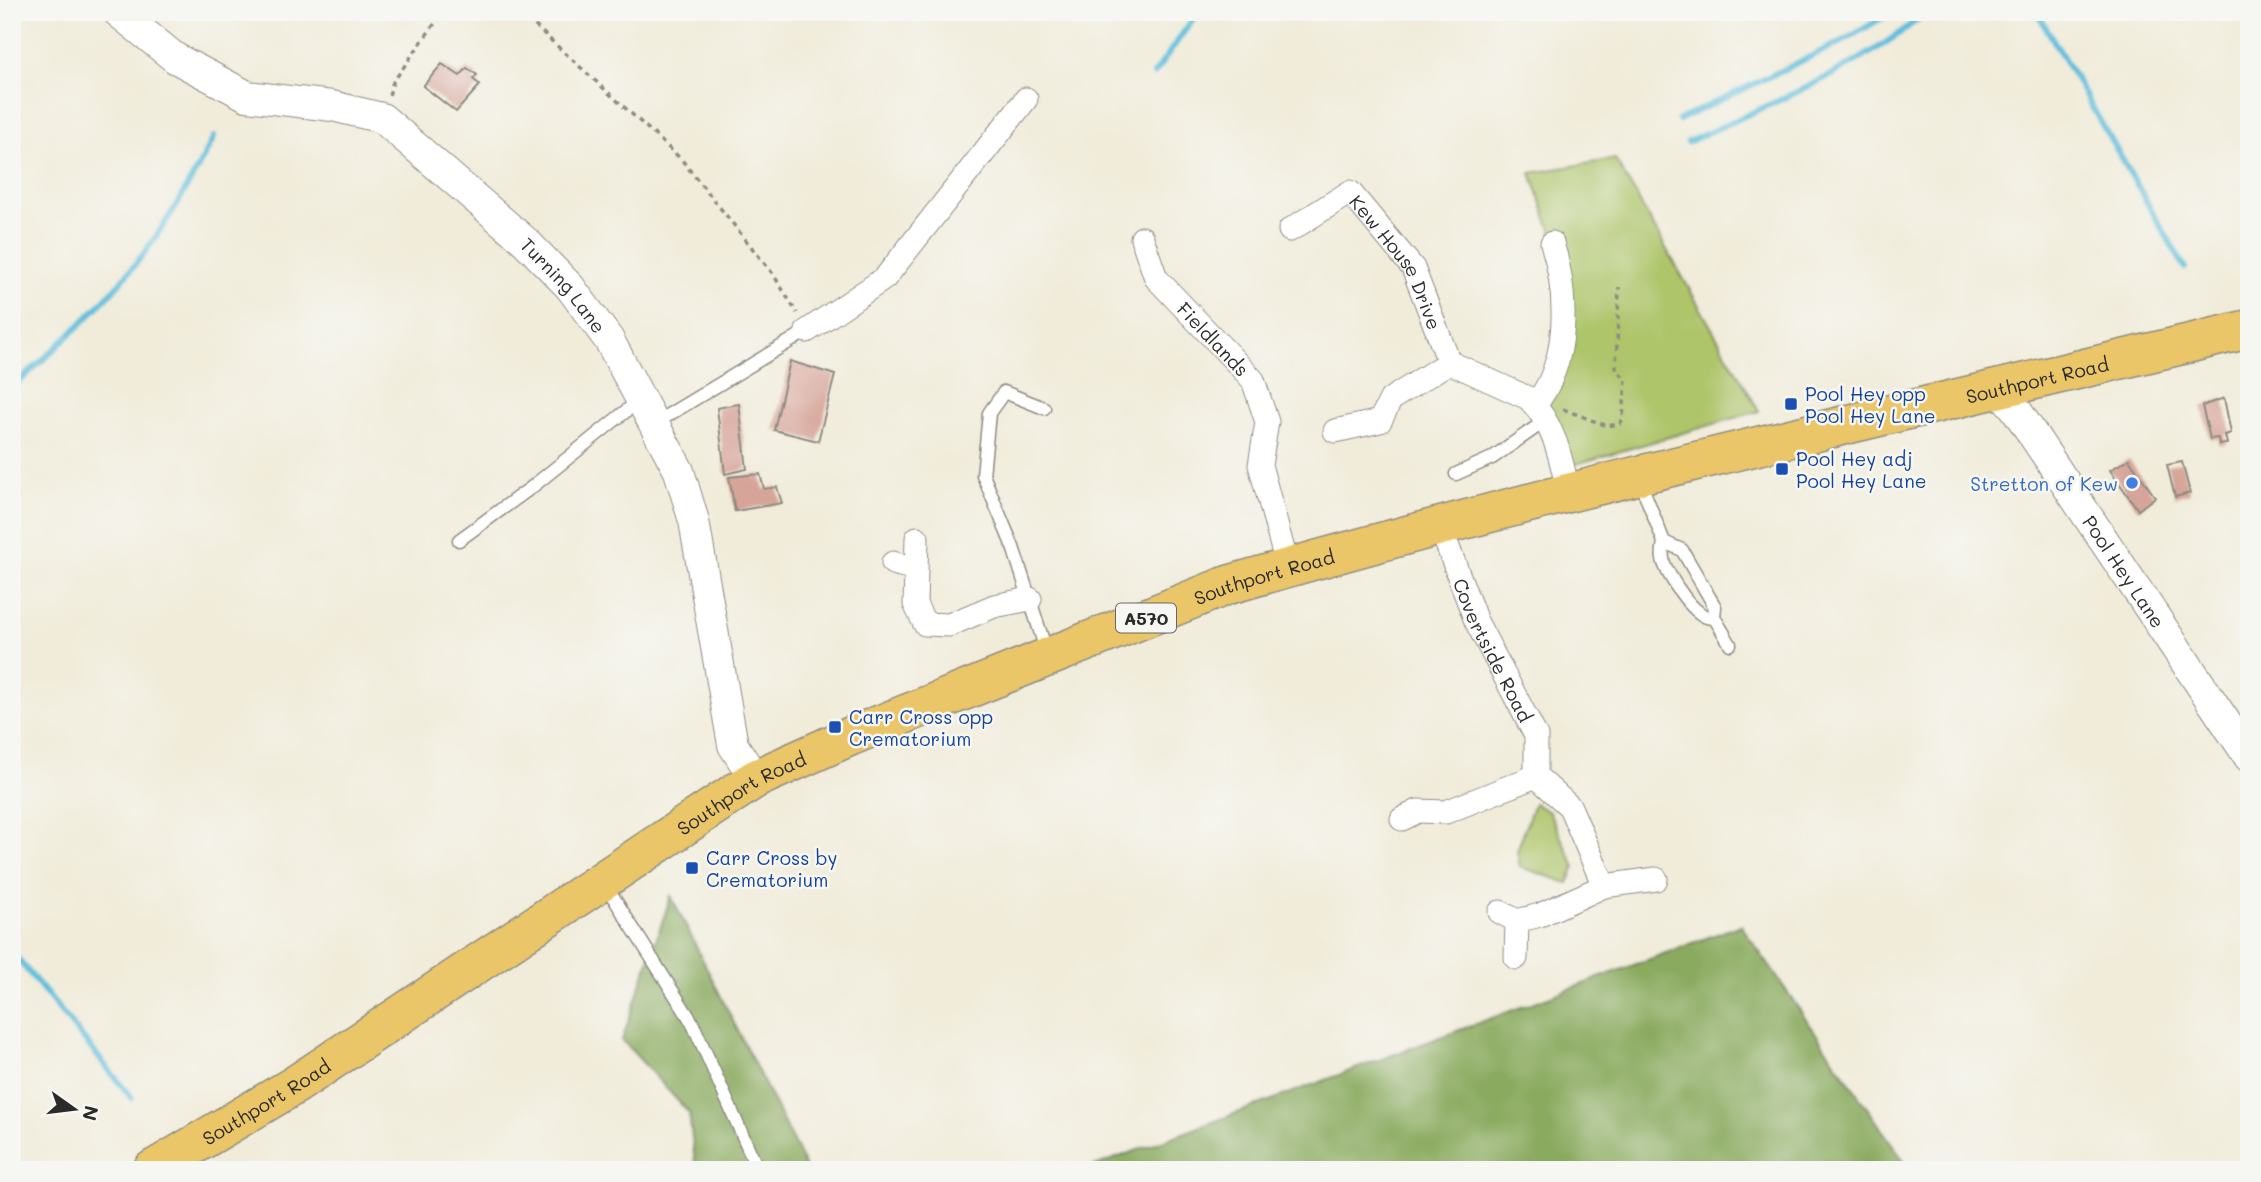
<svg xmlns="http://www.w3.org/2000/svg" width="2261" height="1182" viewBox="0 0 2261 1182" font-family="Mali,sans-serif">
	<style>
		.green { fill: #aec56a; stroke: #6c784a; stroke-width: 2 }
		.forest { fill: #8aaa5e; stroke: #5a6a44; stroke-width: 2 }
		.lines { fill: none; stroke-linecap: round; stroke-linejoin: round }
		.stream { stroke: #5dbddb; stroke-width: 6 }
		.building { fill: #d7a499 }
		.service-casing { stroke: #8e8c82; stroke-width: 15 }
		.minor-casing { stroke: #8e8c82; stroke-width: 25 }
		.tertiary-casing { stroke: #8e8c82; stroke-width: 32 }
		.trunk-casing { stroke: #8e8c82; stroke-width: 41 }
		.path { stroke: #8e8c82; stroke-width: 3.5; stroke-dasharray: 5 5; stroke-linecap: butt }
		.service { stroke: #fff; stroke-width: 12 }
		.minor { stroke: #fff; stroke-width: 23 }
		.tertiary { stroke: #fff; stroke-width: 30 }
		.trunk { stroke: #ebc669; stroke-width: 38 }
		.transit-dot { fill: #1a4fb4; stroke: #f6f6f2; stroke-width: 2.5 }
		.shop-dot { fill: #3f7fe0; stroke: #f6f6f2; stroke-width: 2.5 }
		.labels { text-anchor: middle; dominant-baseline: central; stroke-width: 5; stroke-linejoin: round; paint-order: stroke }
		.shield { fill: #f6f6f2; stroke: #686867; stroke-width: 2 }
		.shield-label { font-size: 18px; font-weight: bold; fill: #2b2b2b }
		.street-label { font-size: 19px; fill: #2b2b2b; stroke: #f6f6f2 }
		.transit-label { font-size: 19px; fill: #164399; stroke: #f6f6f2; text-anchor: start }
		.shop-label { font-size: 19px; fill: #366cbe; stroke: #f6f6f2; text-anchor: end }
	</style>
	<rect width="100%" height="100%" fill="#f6f6f2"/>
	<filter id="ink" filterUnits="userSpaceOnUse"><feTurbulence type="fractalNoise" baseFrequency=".0143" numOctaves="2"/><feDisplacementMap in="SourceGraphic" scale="14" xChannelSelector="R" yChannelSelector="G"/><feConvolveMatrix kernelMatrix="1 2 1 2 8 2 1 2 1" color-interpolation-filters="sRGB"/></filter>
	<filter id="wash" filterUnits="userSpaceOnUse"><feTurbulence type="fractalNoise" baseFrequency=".00686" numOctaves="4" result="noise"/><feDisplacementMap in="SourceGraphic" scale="28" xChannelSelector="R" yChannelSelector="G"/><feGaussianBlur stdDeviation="1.57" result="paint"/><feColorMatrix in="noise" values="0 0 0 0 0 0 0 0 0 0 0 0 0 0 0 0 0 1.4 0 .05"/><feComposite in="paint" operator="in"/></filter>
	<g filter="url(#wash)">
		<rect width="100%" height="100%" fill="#f1ecda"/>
		<path class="green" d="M1615,159L1759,411L1566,467L1541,408L1561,363L1555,241L1531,173Z
			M1534,803L1549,812L1575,867L1568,883L1520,867L1517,851Z"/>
		<path class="forest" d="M671,896L807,1170H696L689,1113L622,1040Z
			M1741,925L1910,1170H1084Z"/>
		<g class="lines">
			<path class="stream" d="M2037,12L2185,268
				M1154,74L1198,12
				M1679,120L1843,41L1892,12
				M1688,142C1768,104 1859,71 1926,12
				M12,388C56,348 101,308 138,261C168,223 192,180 214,137
				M12,952L132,1098"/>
		</g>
		<g id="blocks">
			<path class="building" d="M442,64L460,76L467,68L477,75L473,79L480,85L456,112L423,86Z
				M790,361L835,375L818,441L774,430Z
				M2224,398L2231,433L2225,435L2227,444L2219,445L2218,438L2210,439L2202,406Z
				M739,404L747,469L725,474L717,408Z
				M2129,459L2155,497L2138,510L2110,470Z
				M2182,462L2190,493L2175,497L2167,465Z
				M760,474L764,489L777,487L782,503L735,511L729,477Z"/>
		</g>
	</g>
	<g filter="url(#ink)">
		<use href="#blocks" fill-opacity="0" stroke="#8e8c82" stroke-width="2"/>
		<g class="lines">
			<defs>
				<path id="service" d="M1044,408L1004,392L989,413L983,475L1013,547L1047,653
					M655,423L807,331
					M1456,474L1492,458L1545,421
					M1639,479L1664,542L1682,550L1715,607L1714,617C1698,624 1665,573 1663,559C1662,553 1663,547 1664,542
					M459,540L532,487L641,399
					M1714,617L1730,644
					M605,884L692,1022L758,1170"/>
				<g id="minor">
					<path id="s1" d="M1290,230L1350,192L1413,268L1449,362"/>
					<path id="s2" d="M1142,238L1156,278L1253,380L1267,422L1260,465L1288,568"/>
					<path d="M807,331L885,278L1026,99"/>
					<path d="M1535,405C1570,362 1568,294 1552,243"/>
					<path d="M1335,431L1380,421L1391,399L1449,362L1528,398C1554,423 1561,458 1568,491"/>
					<path id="s3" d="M1440,526L1476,621L1536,736V776L1570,807L1604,886L1540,915L1517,921"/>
					<path d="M917,538L915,604L925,624L949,625L994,606L1030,599"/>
					<path d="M893,563L914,569"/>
					<path d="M1402,819L1418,811L1446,812L1536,776"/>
					<path d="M1604,886L1656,879"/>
					<path d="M1500,912L1517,921L1516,958"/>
				</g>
				<g id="tertiary">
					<path id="s4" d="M118,12L175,58L247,96L332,106L382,118L526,242L570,287L609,340L679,471L694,521L733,745L755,779"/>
					<path id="s5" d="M1998,389L2015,408L2249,757"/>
				</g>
				<g id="trunk">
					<path id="s6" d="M152,1170L295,1085L755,779L851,736L1228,585C1565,487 1908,411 2249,329"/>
				</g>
			</defs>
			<use href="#service" class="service-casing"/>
			<use href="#minor" class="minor-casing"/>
			<use href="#tertiary" class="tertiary-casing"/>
			<use href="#trunk" class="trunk-casing"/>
			<path class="path" d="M520,12L681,159L773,274L797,313
				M389,95L393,82L443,12
				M1563,409L1607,426L1620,424L1623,418L1626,379L1616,370L1619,287
				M110,1170L126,1160"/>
			<use href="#service" class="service"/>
			<use href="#minor" class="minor"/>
			<use href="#tertiary" class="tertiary"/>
			<use href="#trunk" class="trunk"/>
		</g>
	</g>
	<g class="transit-dot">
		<rect x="1784" y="397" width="14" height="14" rx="3.5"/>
		<rect x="1775" y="462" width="14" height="14" rx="3.5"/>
		<rect x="828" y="720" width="14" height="14" rx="3.5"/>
		<rect x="685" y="861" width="14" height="14" rx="3.5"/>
	</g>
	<circle class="shop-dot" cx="2132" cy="483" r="7"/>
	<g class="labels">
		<rect class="shield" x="1116" y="603.5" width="60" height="29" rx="5"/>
		<g class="shield-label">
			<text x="1146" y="618">A570</text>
		</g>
		<g class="street-label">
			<text stroke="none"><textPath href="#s1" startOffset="156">Kew House Drive</textPath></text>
			<text stroke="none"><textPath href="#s4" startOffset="539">Turning Lane</textPath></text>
			<text stroke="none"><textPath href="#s2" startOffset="126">Fieldlands</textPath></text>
			<text stroke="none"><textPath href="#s6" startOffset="2065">Southport Road</textPath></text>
			<text stroke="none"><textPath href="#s5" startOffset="222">Pool Hey Lane</textPath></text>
			<text stroke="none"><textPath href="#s6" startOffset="1267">Southport Road</textPath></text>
			<text stroke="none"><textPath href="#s3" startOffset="135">Covertside Road</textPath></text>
			<text stroke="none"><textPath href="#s6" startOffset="700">Southport Road</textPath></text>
			<text stroke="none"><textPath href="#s6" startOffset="133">Southport Road</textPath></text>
		</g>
		<g class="transit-label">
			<text x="1805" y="393">Pool Hey opp<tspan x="1805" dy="22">Pool Hey Lane</tspan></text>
			<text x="1796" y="458">Pool Hey adj<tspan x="1796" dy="22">Pool Hey Lane</tspan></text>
			<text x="849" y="716">Carr Cross opp<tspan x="849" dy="22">Crematorium</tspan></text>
			<text x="706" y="857">Carr Cross by<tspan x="706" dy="22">Crematorium</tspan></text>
		</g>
		<g class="shop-label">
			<text x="2118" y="483">Stretton of Kew</text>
		</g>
	</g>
	<rect width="2261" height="1182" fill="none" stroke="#f6f6f2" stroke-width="42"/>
	<g transform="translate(74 1109) rotate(104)" stroke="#f6f6f2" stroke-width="5" paint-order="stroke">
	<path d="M0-5L12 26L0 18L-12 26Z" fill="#2b2b2b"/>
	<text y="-10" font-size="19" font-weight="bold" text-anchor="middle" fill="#2b2b2b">N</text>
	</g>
</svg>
